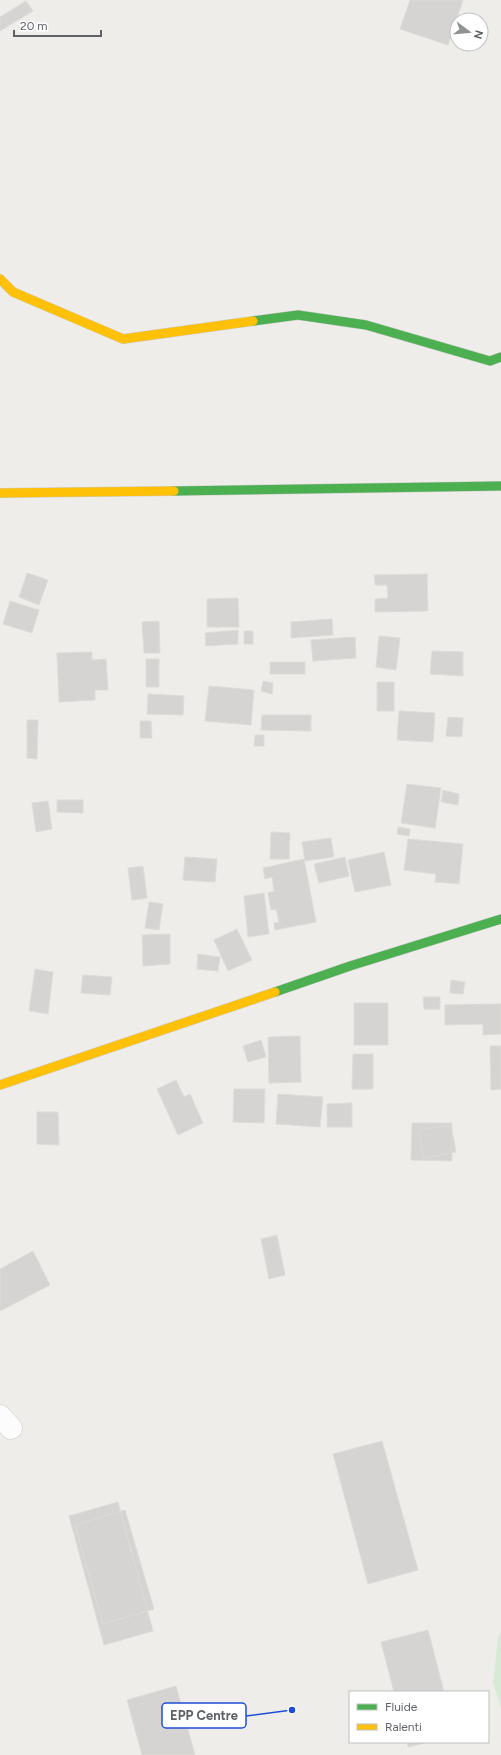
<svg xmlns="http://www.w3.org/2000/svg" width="501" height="1755" viewBox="0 0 501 1755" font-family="Figtree,sans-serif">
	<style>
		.green { fill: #d6ead5 }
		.building { fill: #d5d4d2; stroke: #dedcd8 }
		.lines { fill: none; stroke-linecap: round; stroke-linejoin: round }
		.street-casing { stroke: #cacbcb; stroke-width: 23 }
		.fast-casing { stroke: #c9c9ca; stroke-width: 10 }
		.slow-casing { stroke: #c9c9ca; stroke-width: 10 }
		.street { stroke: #fcfcfc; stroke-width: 22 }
		.fast { stroke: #4caf50; stroke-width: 9 }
		.slow { stroke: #ffc107; stroke-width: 9 }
		.leader { fill: none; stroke: #1d4ed8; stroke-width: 1.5 }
		.callout-dot { fill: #1d4ed8; stroke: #fff; stroke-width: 1.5 }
		.callout { fill: #fff; stroke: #1d4ed8; stroke-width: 1.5 }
		.callout-label { font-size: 13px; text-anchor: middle; font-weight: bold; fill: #5e6267 }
	</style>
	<rect width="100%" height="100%" fill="#eeede9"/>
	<path class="green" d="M501,1631V1708L493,1683L498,1637Z"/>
	<path class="building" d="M410,0H463L448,45L400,29Z
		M26,1L33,11L0,31V17Z
		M27,573L48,580L39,605L19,597Z
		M427,574L428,611L375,612V599L388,598L387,585H375L374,575Z
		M238,598L239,627H207V599Z
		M10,601L39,610L32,633L3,624Z
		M332,619L333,635L291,638V622Z
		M159,621L160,653H144L142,622Z
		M238,630V644L206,646L205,633Z
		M244,631H253V644H244Z
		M379,636L400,638L396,670L376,667Z
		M355,637L356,658L313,661L311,640Z
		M432,651L463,652V676L430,674Z
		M92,652V660L106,659L108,690H95V700L59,702L57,653Z
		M146,659H159V687H146Z
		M270,662H305V674H270Z
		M263,681L273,683L272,694L261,691Z
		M377,682H394V711H377Z
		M209,686L254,690L251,725L205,721Z
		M148,694L184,696L183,715L147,714Z
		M399,711L435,713L433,742L397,740Z
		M262,715H311V731L261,730Z
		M448,717L463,718L462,737L446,736Z
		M27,720H38L37,759L27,758Z
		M140,721H151L152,738H140Z
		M255,735H264V746H254Z
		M407,784L441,788L435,828L401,823Z
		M443,790L459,794L458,805L441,802Z
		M57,800H83V813L57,812Z
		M48,801L52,829L36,832L32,803Z
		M398,827L410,829L409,836L397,834Z
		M271,832L290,833L289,859H270Z
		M331,838L334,857L305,861L302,842Z
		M408,839L463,844L459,884L435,882L436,874L404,870Z
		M384,852L391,885L355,892L348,860Z
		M185,857L217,859L215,882L183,880Z
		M345,857L349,876L319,883L314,864Z
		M304,859L316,922L275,930L274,923L279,922L276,909L271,910L268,893L274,891L272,877L265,879L263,868Z
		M143,866L147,898L132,900L128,868Z
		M264,893L269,934L248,937L244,896Z
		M149,902L163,904L159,930L145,928Z
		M237,929L252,960L228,971L214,940Z
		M170,934V964L143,966L142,935Z
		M198,954L220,957L218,971L197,969Z
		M35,969L53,972L48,1014L29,1011Z
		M83,975L112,977L110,995L81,993Z
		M451,980L465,982L463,994L450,993Z
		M423,997H440V1009H424Z
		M354,1003H388V1045H354Z
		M490,1004H501V1034L483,1035V1024L445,1025V1005Z
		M300,1036L301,1082L269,1083L268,1037Z
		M261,1040L266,1057L248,1062L243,1046Z
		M490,1046H501V1089L491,1090Z
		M353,1054H373V1089H352Z
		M176,1080L184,1097L190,1094L203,1123L178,1135L157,1089Z
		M234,1089H265L264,1123L233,1122Z
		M278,1094L323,1097L320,1127L276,1124Z
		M352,1103V1127H327V1104Z
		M37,1112H58L59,1145L37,1144Z
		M412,1123H452V1161L411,1160Z
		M451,1125L456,1152L423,1158L419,1130Z
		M277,1235L285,1275L269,1279L261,1239Z
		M33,1251L50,1285L0,1311V1269Z
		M382,1441L418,1570L368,1584L333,1454Z
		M118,1502L153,1631L104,1645L69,1516Z
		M125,1510L154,1609L103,1624L75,1525Z
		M428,1630L444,1692H394L381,1642Z
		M176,1686L195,1755H142L127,1700Z
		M407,1742H429L408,1747Z"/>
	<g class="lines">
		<defs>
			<path id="street" d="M0,1416L11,1428"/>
			<path id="fast" d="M253,321L298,315L366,325L490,361L501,357
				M174,491L501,486
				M275,992L350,966L501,919"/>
			<path id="slow" d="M0,279L13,292L123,339L253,321
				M0,493L174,491
				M0,1085L275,992"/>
		</defs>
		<use href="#street" class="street-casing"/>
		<use href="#fast" class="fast-casing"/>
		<use href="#slow" class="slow-casing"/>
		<use href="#street" class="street"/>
		<use href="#fast" class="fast"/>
		<use href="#slow" class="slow"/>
	</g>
	<path class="leader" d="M292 1710L246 1716"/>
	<circle class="callout-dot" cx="292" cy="1710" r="4"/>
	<rect class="callout" x="162" y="1703" width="84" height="25" rx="4"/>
	<g class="callout-label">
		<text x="204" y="1720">EPP Centre</text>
	</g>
	<rect x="349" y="1691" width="140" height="52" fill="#ffffff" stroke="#bfc0c2"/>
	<rect x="357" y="1704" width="20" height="6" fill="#4caf50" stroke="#bfc0c2"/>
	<text x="385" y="1711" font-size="12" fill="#5e6267">Fluide</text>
	<rect x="357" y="1724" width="20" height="6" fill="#ffc107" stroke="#bfc0c2"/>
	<text x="385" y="1731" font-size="12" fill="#5e6267">Ralenti</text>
	<g transform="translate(469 32) rotate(106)"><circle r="19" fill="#ffffff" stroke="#bfc0c2"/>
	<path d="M0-3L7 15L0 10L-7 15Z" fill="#909394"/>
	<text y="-6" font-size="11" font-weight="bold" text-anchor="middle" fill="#5e6267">N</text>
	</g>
	<path d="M14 30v6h87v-6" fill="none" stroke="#5e6267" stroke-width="2"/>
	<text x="20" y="30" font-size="12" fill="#5e6267" stroke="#ffffff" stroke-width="3" paint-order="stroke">20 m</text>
</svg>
